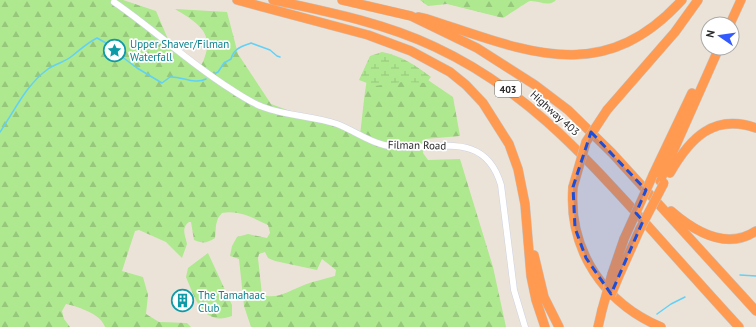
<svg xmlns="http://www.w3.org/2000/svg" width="756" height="327" viewBox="0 0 756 327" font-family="'PT Sans',sans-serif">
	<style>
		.forest { fill: url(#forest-firs); fill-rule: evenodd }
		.wetland { fill: url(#wetland-marsh) }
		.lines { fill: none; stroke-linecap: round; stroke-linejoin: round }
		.stream { stroke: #61d1f8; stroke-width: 1.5 }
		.minor-casing { stroke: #cdd1e3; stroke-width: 7 }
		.highway-casing { stroke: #c7c7c7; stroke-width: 10 }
		.minor { stroke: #fff; stroke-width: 6 }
		.highway { stroke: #ff9a50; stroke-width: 9 }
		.highway-bridge-casing { stroke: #c7c7c7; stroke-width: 10; stroke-linecap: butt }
		.highway-bridge { stroke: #ff9a50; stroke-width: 9 }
		.marked { fill: #1d4ed8; fill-opacity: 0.2; stroke: #1d4ed8; stroke-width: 3; stroke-dasharray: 8 5; stroke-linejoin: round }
		.labels { text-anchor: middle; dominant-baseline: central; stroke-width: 3.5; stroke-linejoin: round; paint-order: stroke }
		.shield { fill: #fff; stroke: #686868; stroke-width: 1 }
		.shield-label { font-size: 10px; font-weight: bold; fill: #282828 }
		.culture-label { font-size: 11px; fill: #0d838f; stroke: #fff; text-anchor: start }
		.street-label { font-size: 11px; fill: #282828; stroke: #fff }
	</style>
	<defs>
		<pattern id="forest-firs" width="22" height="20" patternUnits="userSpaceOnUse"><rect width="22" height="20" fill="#aee88f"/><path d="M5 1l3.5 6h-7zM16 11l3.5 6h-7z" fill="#96c77b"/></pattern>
		<pattern id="wetland-marsh" width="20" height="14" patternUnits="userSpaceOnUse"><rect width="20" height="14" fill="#aee88f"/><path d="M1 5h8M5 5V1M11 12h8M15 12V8" fill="none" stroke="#96c77b"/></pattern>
	</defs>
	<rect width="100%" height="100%" fill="#ece3d8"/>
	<path class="forest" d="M0,0H123L156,11L170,44L198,69C203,64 204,59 206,53C213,30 191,19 175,9L227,12L238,54L271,104L309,118L339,123L360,135C363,113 364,91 369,70L422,76L453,97L460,136L425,139L423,153L428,160L460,159L493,267L506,327H251L244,306L239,259L230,256L232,246L237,237L248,234L267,238L270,233L268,225C253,218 239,210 222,213L218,218L216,225L215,238C207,243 203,244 194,240L191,222H189C181,228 185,235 187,244L182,258L166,242L139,230L135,231L122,271L143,277L148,295L146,314L159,322L187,323L191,327H105C101,314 79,307 66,304L62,311L64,319L70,327H0ZM265,252L268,258L275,261L317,270L322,259L336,270L335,276C325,279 314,281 304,285C291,290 277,300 262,295L258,258L259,254Z
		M420,0H556C548,8 539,0 530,1C527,2 508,15 503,18L447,4L428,6Z
		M208,253L232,305V316C203,327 195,298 186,277L188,268Z"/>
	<path class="wetland" d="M382,52C400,55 417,66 431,77L426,83L402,82L375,86L359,80L370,56Z"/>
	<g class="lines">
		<path class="stream" d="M214,74L218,72L224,63L231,59C234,48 241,47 251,43L270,50L277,56L280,57
			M0,132C15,110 26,85 48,69C55,64 65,62 72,56C81,49 87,43 97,38L106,43L116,55L121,56L137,68L162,83L170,77C182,76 194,85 206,79
			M740,275L756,276
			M657,314L671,304L685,297"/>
		<defs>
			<path id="minor" d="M114,2C152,28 185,59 223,84C235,92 249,102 263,107C286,116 313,116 337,124C353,130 367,141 384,145C428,155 483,124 501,185L514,290L525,327"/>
			<path id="highway" d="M237,0L368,35L411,51L450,72L466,85L483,103L509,144L518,169L525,204L531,276L536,300L545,327
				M273,0C329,12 384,23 435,47C521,87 578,149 640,217C673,254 706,291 739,327
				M342,0L411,16L477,48L535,85L568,110L612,153L756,311
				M418,17L427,19C524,50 601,89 682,0
				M730,24L741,0
				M607,110L675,32L698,0
				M670,173C690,138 714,113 756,128
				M653,175L692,93
				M660,181L719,48
				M573,187C568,250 604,303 661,327
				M671,211C694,231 726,251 756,231
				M534,255L544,297L559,327
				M612,274L624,239
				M618,278L640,229
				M598,327L602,310"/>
		</defs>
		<use href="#minor" class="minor-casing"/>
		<use href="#highway" class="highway-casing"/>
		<use href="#minor" class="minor"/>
		<use href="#highway" class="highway"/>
		<defs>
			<path id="highway-bridge" d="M573,187L586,142L607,110
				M640,229L664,183
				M624,239L653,175
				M611,295L618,278
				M602,310L612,274"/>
		</defs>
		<use href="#highway-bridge" class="highway-bridge-casing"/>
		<use href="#highway-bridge" class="highway-bridge"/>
	</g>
	<path class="marked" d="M591,132L646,190L636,213L643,221L611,294L586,258L575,228L573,187Z"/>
	<defs>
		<symbol id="sight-ring" viewBox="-11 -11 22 22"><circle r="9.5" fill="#fff" stroke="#0f9aa8" stroke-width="1.5"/><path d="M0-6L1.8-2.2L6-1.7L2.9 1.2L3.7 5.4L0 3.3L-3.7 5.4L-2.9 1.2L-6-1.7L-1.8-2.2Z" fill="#0f9aa8"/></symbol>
		<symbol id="building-ring" viewBox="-11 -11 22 22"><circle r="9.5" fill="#fff" stroke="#0f9aa8" stroke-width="1.5"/><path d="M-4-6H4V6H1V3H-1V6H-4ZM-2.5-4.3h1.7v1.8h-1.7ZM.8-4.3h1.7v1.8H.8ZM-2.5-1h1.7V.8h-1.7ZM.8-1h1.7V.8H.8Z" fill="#0f9aa8"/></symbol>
	</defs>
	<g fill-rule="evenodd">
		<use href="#sight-ring" x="102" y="38" width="25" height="25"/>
		<use href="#building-ring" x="170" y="288" width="25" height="25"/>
	</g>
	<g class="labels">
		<rect class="shield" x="495" y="81" width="26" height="16" rx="3"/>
		<g class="shield-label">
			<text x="508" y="89">403</text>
		</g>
		<g class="culture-label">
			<text x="130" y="44">Upper Shaver/Filman<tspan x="130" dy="13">Waterfall</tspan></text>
			<text x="198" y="295">The Tamahaac<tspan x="198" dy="13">Club</tspan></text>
		</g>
		<g class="street-label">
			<text transform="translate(555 113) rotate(42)">Highway 403</text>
			<text transform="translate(417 145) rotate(1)">Filman Road</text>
		</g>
	</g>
	<g transform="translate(720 36) rotate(283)"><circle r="19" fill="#ffffff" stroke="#a9a9a9"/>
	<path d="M0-3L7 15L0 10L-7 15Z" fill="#325aff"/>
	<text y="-6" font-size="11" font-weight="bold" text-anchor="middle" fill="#282828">N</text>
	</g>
</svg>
